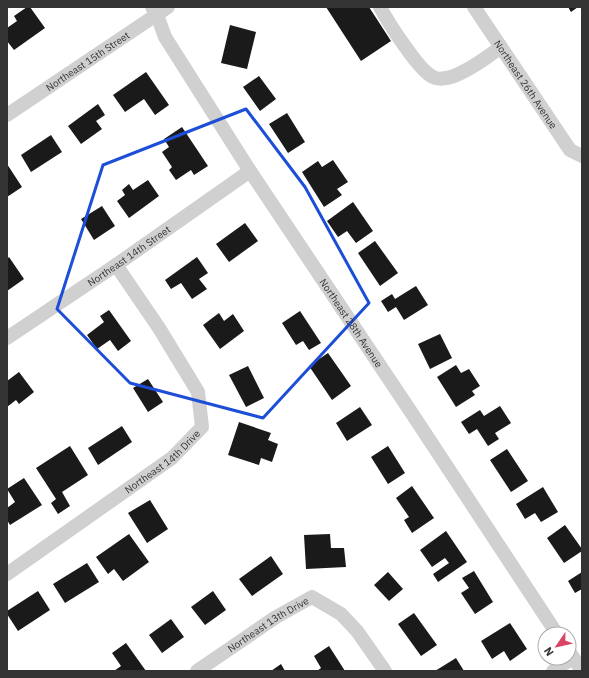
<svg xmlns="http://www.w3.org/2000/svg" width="589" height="678" viewBox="0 0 589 678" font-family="'IBM Plex Sans',sans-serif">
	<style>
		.building { fill: #1a1a1a }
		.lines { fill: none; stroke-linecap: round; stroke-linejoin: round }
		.minor { stroke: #d0d0d0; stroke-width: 14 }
		.marked { fill: none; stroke: #1d4ed8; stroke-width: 3; stroke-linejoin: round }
		.labels { text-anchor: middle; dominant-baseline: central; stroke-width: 4; stroke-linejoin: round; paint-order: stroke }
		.street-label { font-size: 10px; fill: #333; stroke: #fff }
	</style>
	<rect width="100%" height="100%" fill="#fff"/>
	<path class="building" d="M27,7H30L45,28L14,50L7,41V28L17,21L14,16Z
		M326,7H369L391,41L361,61Z
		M568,7H578L571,12Z
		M230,25L256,32L247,69L221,63Z
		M146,72L169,105L155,115L144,99L125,112L113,95Z
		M259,76L276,99L260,111L243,87Z
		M98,104L105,115L96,121L102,129L81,144L68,126Z
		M287,113L305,142L288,153L269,124Z
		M182,127L208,166L194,175L191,170L176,180L169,170L172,167L162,152L169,147L164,139Z
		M51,135L62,152L31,172L21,155Z
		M333,160L348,182L337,189L342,195L324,207L302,172L318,161L322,167Z
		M7,164L22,187L7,197Z
		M148,180L159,196L129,218L117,201L125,195L122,190L129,184L133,190Z
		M353,202L373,231L356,243L347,231L338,237L327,221Z
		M102,206L115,226L94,240L81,219Z
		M245,223L258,241L229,262L216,244Z
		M375,241L398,273L380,286L358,253Z
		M9,257L24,279L7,291V259Z
		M197,257L208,273L199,279L207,289L192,299L181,283L171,289L165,280Z
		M416,286L428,305L404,320L396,307L388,312L381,301L392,294L395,299Z
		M109,310L131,341L118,351L110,340L97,349L87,335L104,322L100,316Z
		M300,311L321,343L309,350L303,341L296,345L282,323Z
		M219,313L224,321L233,314L244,331L220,349L203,325Z
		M440,334L452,358L430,369L418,344Z
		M328,353L351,386L332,400L309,366Z
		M456,365L461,373L469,369L480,386L472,391L475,395L456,407L437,377Z
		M248,366L264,398L246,407L229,375Z
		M19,372L34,392L19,404L16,400L7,407V381Z
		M148,379L163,402L148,412L133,388Z
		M500,406L511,423L495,433L499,439L488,446L477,429L469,434L461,422L480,410L484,416Z
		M360,407L372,425L347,441L336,423Z
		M239,422L271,433L268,440L278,444L272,462L261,458L259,465L228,455Z
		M122,426L132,442L98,465L88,448Z
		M70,446L88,475L62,492L70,506L58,514L51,503L56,499L36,468Z
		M388,446L405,473L388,484L371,457Z
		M507,449L528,481L511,492L490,460Z
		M24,478L42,505L10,525L7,520V508L15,502L7,489Z
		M412,486L434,518L412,533L404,520L409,517L396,498Z
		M543,487L558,512L541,522L535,513L525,519L516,504Z
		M150,500L168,529L147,543L128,513Z
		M565,525L582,549V551L564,563L547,538Z
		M446,531L467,562L438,582L433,574L449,563L445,558L432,567L420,550Z
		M129,534L149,562L123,581L114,569L108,574L96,557Z
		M330,534L331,548H344L346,567L306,569L304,535Z
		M271,556L283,574L252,596L239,579Z
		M87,563L99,582L65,603L53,584Z
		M474,571L493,602L475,614L461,593L469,588L462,578Z
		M388,572L403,589L389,601L374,585Z
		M582,572V589L575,593L568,581Z
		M38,591L50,610L18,631L7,614V611Z
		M213,591L226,610L205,625L191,607Z
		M414,613L437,645L421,656L398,624Z
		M171,619L184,637L162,653L149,635Z
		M510,623L527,649L510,661L504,651L492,659L481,641Z
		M126,643L146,671H114L121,666L112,653Z
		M329,646L345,671H317L321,668L314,656Z
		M456,658L464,671H435Z
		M281,664L285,671H271Z"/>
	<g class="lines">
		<g class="minor">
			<path id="s1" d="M152,7L157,15L165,37L250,171L413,415L557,634"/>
			<path d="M380,7C388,22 419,71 433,77C436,79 442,79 445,78C448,78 451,77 454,76C471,69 486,58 501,47"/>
			<path id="s2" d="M474,7L570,150L582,156"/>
			<path id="s3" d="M7,115L168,7"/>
			<path id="s4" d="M7,338L116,265L250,171"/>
			<path id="s5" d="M7,574L172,458L202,427L198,392L159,328L116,265"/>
			<path d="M569,651L582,671"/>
			<path id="s6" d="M197,671L276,617L312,597L341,614L357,631L385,671"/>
			<path d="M553,671L573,658"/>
		</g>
	</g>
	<path class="marked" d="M246,109L305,187L369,303L263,418L130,383L57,309L103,165Z"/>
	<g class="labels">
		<g class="street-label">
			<text stroke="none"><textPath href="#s3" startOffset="97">Northeast 15th Street</textPath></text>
			<text stroke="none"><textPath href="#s2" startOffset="93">Northeast 26th Avenue</textPath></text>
			<text stroke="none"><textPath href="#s4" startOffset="147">Northeast 14th Street</textPath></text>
			<text stroke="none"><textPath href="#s1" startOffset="374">Northeast 28th Avenue</textPath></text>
			<text stroke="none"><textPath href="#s5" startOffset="192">Northeast 14th Drive</textPath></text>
			<text stroke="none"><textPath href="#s6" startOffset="85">Northeast 13th Drive</textPath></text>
		</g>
	</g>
	<rect width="589" height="678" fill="none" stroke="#333333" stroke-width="16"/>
	<g transform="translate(557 646) rotate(236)"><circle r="19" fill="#ffffff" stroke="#adadad"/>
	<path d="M0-3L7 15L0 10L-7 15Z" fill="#da4463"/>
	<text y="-6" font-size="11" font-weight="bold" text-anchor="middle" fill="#333333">N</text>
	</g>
</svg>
